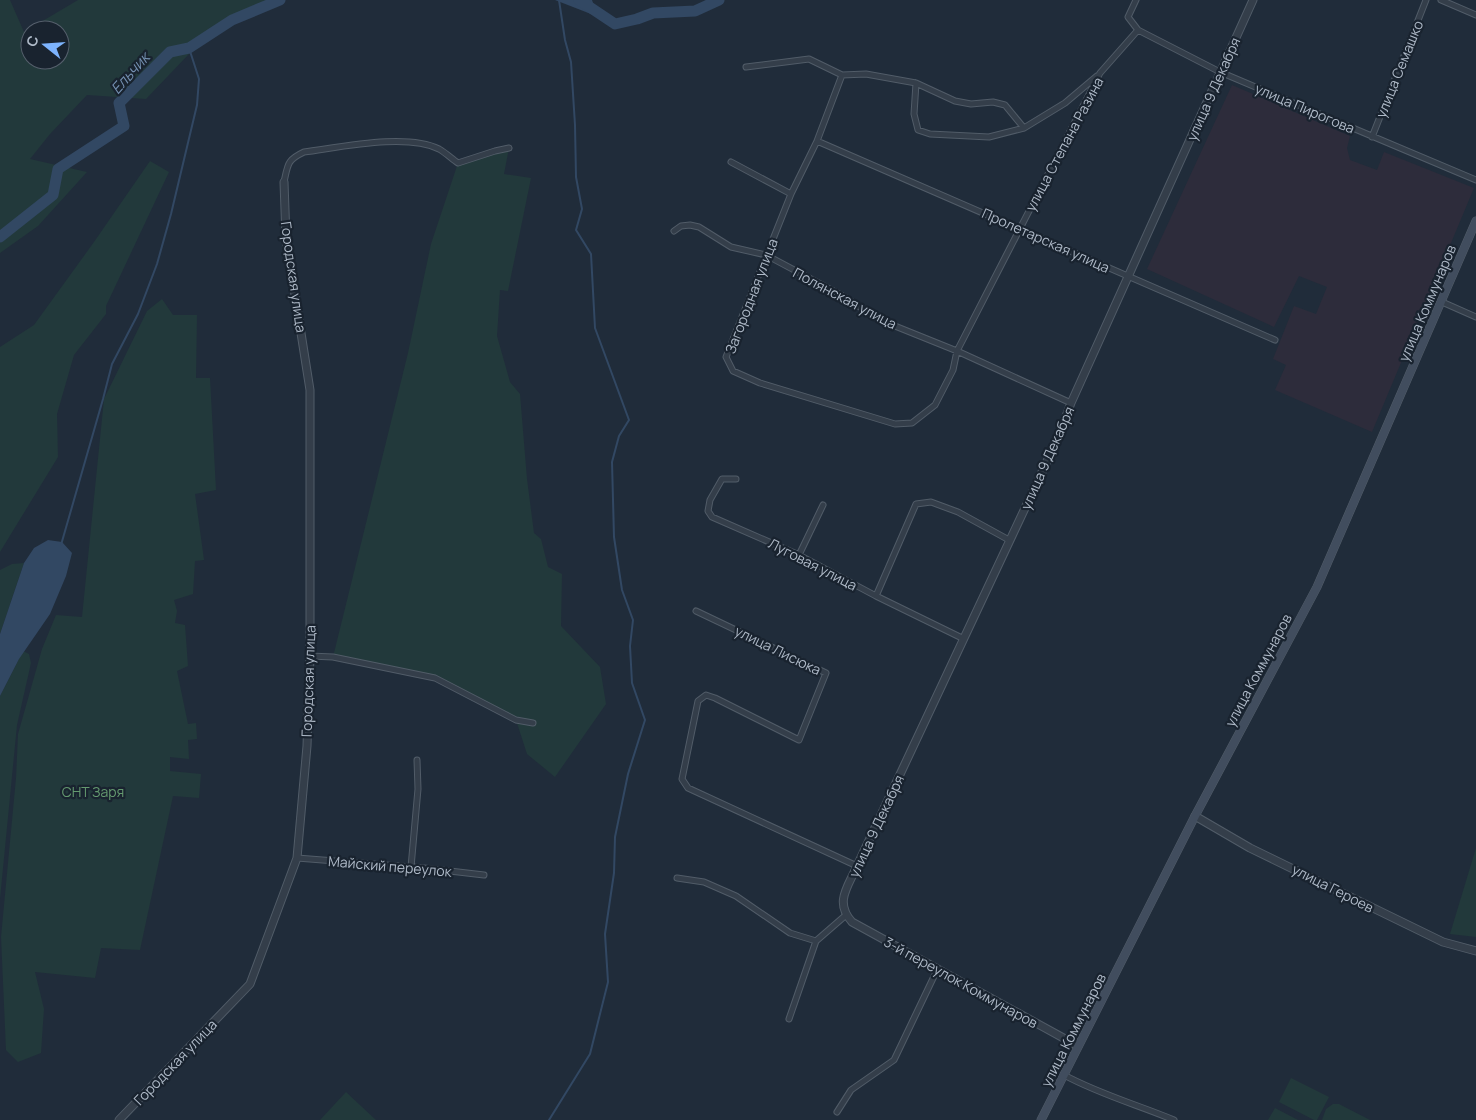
<svg xmlns="http://www.w3.org/2000/svg" width="1476" height="1120" viewBox="0 0 1476 1120" font-family="Manrope,sans-serif">
	<style>
		.medical { fill: #2d2c3b }
		.green { fill: #22393b; fill-rule: evenodd }
		.water { fill: #324863 }
		.lines { fill: none; stroke-linecap: round; stroke-linejoin: round }
		.stream { stroke: #324863; stroke-width: 2 }
		.river { stroke: #324863; stroke-width: 11 }
		.minor-casing { stroke: #515c68; stroke-width: 7 }
		.tertiary-casing { stroke: #515c68; stroke-width: 9 }
		.secondary-casing { stroke: #515c68; stroke-width: 9 }
		.minor { stroke: #343e4a; stroke-width: 5 }
		.tertiary { stroke: #343e4a; stroke-width: 7 }
		.secondary { stroke: #414d5e; stroke-width: 8 }
		.labels { text-anchor: middle; dominant-baseline: central; stroke-width: 4.5; stroke-linejoin: round; paint-order: stroke }
		.street-label { font-size: 14px; fill: #aeb9c7; stroke: #19232f }
		.park-label { font-size: 14px; fill: #64996f; stroke: #19232f }
		.water-label { font-size: 15px; font-style: italic; fill: #7490b1; stroke: #19232f }
	</style>
	<rect width="100%" height="100%" fill="#202c3a"/>
	<path class="medical" d="M1232,85L1350,136L1347,148L1350,160L1377,170L1384,152L1474,188L1372,432L1275,390L1286,365L1273,359L1294,306L1316,314L1327,287L1299,276L1274,327L1147,269Z"/>
	<path class="green" d="M0,0H10L24,32L78,0H285L251,13L189,54L146,99L87,95L50,134L30,159L87,172L38,226L0,253ZM30,30H60V60H30Z
		M509,148L504,174L531,178L508,291L500,290L497,336L510,382L520,394L527,479L534,533L541,539L548,567L562,574L561,626L600,667L606,704L555,777L527,754L516,720L443,682L333,657L408,353L431,244L458,163Z
		M150,161L169,172L106,306V314L74,355L57,414L58,457L0,552V347L34,325L94,242Z
		M162,299L173,315H197L196,378H210L216,490L195,494L204,560L195,561L193,594L174,600L177,611L175,623L185,625L188,666L177,671L188,724L196,723L197,739L188,740L189,759L170,757V771L201,774L199,798L173,796L140,950L101,948L95,978L35,972L44,1009L41,1053L18,1062L6,1050L1,937L16,778L18,734L42,649L56,615L82,617L104,399L147,311Z
		M24,563L0,634V570L12,564Z
		M23,651L29,654L31,663L17,725L0,899V696Z
		M1476,848V937L1450,934Z
		M1291,1078L1329,1097L1317,1120H1314L1279,1102Z
		M346,1092L376,1120H320Z
		M1333,1104H1339L1370,1120H1322L1326,1109Z
		M1275,1108L1298,1120H1268Z"/>
	<path class="water" d="M555,0H592L595,9L591,14Z
		M48,540L62,542L72,553L66,576L50,614L19,659L0,696V634L24,563L34,548Z"/>
	<g class="lines">
		<path class="stream" d="M61,545L103,399L112,364L138,314L157,264L171,214L197,105L199,79L189,48
			M549,1120L590,1054L608,982L605,934L614,873L615,837L628,774L645,720L632,683L630,646L633,620L622,590L614,537L612,462L619,436L629,420L595,328L591,254L576,230L582,209L576,177L575,125L571,62L565,40L559,0"/>
		<path class="river" d="M579,0L615,24L637,19L653,13L695,11L719,0
			M0,237L53,195L58,169L124,126L119,103L170,52L189,48L232,20L280,0"/>
		<defs>
			<path id="minor" d="M1441,0L1476,15
				M1138,30L1220,72L1476,180
				M746,67L809,59L842,75L866,74L916,83L914,114L918,130L930,134L989,137L1024,128L1065,103L1097,76
				M842,75L817,141L791,194L726,357L733,371L760,383L895,424L912,423L935,405L953,370L957,351L1100,73L1138,30L1128,17L1136,0
				M916,83L955,101L971,104L993,102L1005,105L1024,128
				M1372,137L1426,0
				M817,141L1275,340
				M731,162L791,194
				M284,182C288,164 287,160 304,152C342,147 406,133 439,149C446,153 452,159 458,163L495,151L509,148
				M674,231L681,226L690,225L699,227L731,247L766,255L843,296L880,320L957,351L1071,403
				M1442,302L1476,317
				M736,479H722L710,500L708,511L712,517L799,555L876,596L964,639
				M799,555L823,505
				M876,596L916,504L931,502L958,512L1009,540
				M696,611L826,673L799,740L715,698L706,695L698,701L682,779L688,788L857,866
				M310,656L333,657L435,678L516,720L533,723
				M297,858L424,868L484,875
				M411,867L418,789L417,760
				M677,878L704,882L736,896L790,933L816,941
				M789,1019L816,941L846,915
				M1064,1075C1099,1094 1138,1105 1174,1120
				M837,1112L851,1090L894,1060L937,970"/>
			<path id="tertiary" d="M1195,816L1250,848L1443,942L1476,951
				M1078,1046L852,922C834,902 848,887 857,866L1057,440L1071,403L1253,0
				M119,1120L250,984L297,858L307,746L310,656V390L286,238L284,182"/>
			<path id="secondary" d="M1041,1120L1195,816L1317,587L1476,221"/>
		</defs>
		<use href="#minor" class="minor-casing"/>
		<use href="#tertiary" class="tertiary-casing"/>
		<use href="#secondary" class="secondary-casing"/>
		<use href="#minor" class="minor"/>
		<use href="#tertiary" class="tertiary"/>
		<use href="#secondary" class="secondary"/>
	</g>
	<g class="labels">
		<g class="street-label">
			<text transform="translate(1399 69) rotate(-68)">улица Семашко</text>
			<text transform="translate(1213 89) rotate(-66)">улица 9 Декабря</text>
			<text transform="translate(1305 108) rotate(23)">улица Пирогова</text>
			<text transform="translate(1064 144) rotate(-62)">улица Степана Разина</text>
			<text transform="translate(1046 240) rotate(24)">Пролетарская улица</text>
			<text transform="translate(294 277) rotate(82)">Городская улица</text>
			<text transform="translate(751 296) rotate(-69)">Загородная улица</text>
			<text transform="translate(845 298) rotate(28)">Полянская улица</text>
			<text transform="translate(1427 303) rotate(-67)">улица Коммунаров</text>
			<text transform="translate(1047 458) rotate(-66)">улица 9 Декабря</text>
			<text transform="translate(813 564) rotate(27)">Луговая улица</text>
			<text transform="translate(778 650) rotate(26)">улица Лисюка</text>
			<text transform="translate(1258 670) rotate(-62)">улица Коммунаров</text>
			<text transform="translate(308 681) rotate(-88)">Городская улица</text>
			<text transform="translate(876 826) rotate(-65)">улица 9 Декабря</text>
			<text transform="translate(390 866) rotate(5)">Майский переулок</text>
			<text transform="translate(1333 888) rotate(27)">улица Героев</text>
			<text transform="translate(961 982) rotate(29)">3-й переулок Коммунаров</text>
			<text transform="translate(1073 1030) rotate(-63)">улица Коммунаров</text>
			<text transform="translate(175 1062) rotate(-46)">Городская улица</text>
		</g>
		<g class="park-label">
			<text x="93" y="791">СНТ Заря</text>
		</g>
		<g class="water-label">
			<text transform="translate(130 73) rotate(-48)">Ельчик</text>
		</g>
	</g>
	<g transform="translate(45 45) rotate(287)"><circle r="24" fill="#19232f" stroke="#555f6c"/>
	<path d="M0-4L9 19L0 12L-9 19Z" fill="#7db3fd"/>
	<text y="-8" font-size="14" font-weight="bold" text-anchor="middle" fill="#aeb9c7">С</text>
	</g>
</svg>
